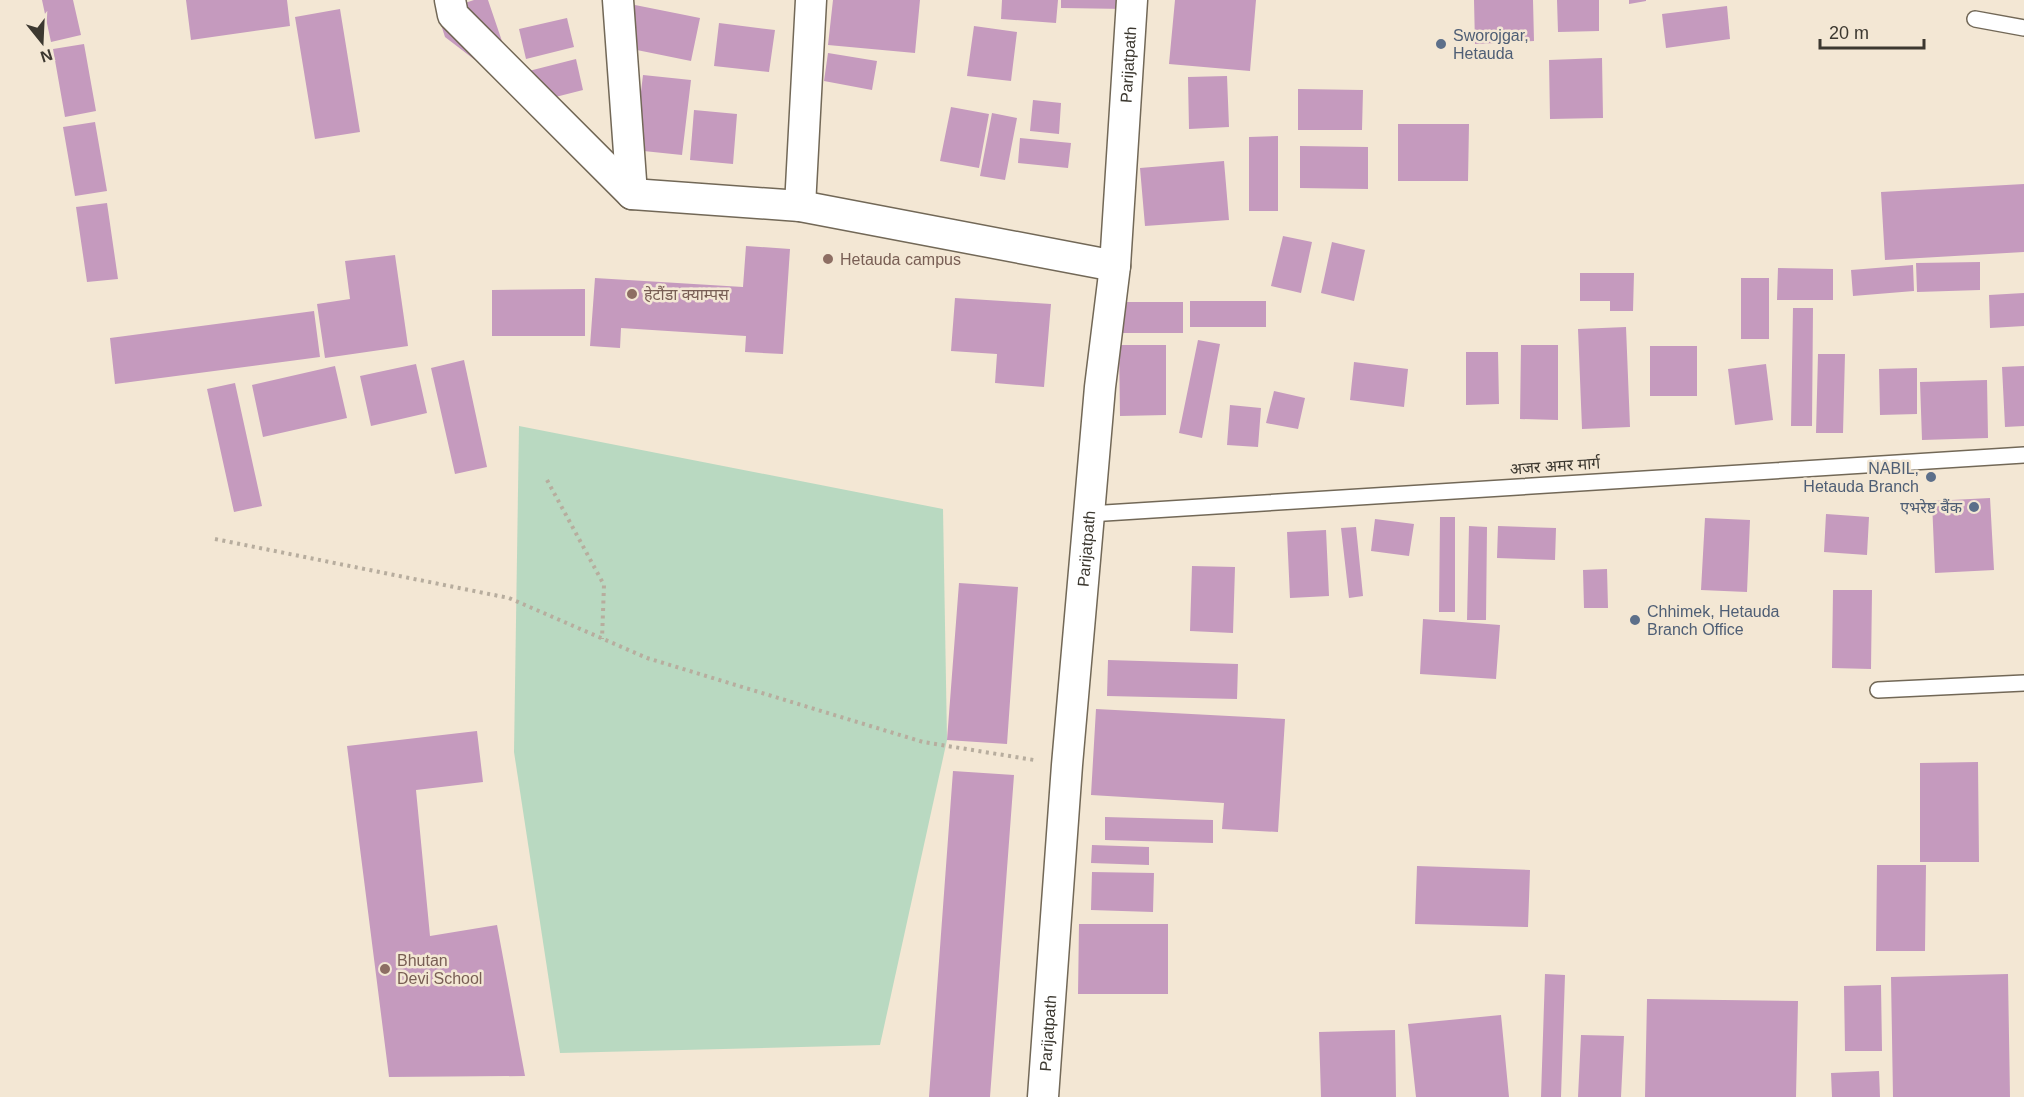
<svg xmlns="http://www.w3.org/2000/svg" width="2024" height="1097" viewBox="0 0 2024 1097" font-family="Helvetica,'Noto Sans Devanagari',sans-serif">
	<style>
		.green { fill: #b9d9c1 }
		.building { fill: #c59abe }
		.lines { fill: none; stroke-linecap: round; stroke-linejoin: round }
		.service-casing { stroke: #726857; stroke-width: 18 }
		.minor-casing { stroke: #726857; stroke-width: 33 }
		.path { stroke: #b7ad9e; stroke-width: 4; stroke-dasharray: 3 4.5; stroke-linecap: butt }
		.service { stroke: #fff; stroke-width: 15 }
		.minor { stroke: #fff; stroke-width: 30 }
		.service-dot { fill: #5c6f8a; stroke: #f3e7d4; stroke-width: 2 }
		.education-dot { fill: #8d6e63; stroke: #f3e7d4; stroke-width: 2 }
		.labels { text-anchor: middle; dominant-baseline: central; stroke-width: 5; stroke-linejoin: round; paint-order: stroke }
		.service-label { font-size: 16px; fill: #4e5e75; stroke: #f3e7d4; text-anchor: start }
		.street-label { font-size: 16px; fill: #3c3830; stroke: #f3e7d4 }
		.education-label { font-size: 16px; fill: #785e54; stroke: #f3e7d4; text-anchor: start }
	</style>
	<rect width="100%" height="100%" fill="#f3e7d4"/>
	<path class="green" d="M519,426L943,509L947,740L880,1045L560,1053L514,752Z"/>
	<path class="building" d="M42,0H73L81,35L51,42Z
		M186,0H287L290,26L191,40Z
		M474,0H488L505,50L475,60L445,37L437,12Z
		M833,0H920L915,53L828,45Z
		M1002,0H1058L1056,23L1001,19Z
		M1061,0H1126V9L1061,8Z
		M1175,0H1256L1250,71L1169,64Z
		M1474,0H1533L1534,41L1475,44Z
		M1557,0H1599V31L1558,32Z
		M1629,0H1646V1L1629,4Z
		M635,5L700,18L691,61L627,48Z
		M1727,6L1730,39L1666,48L1662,14Z
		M340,9L360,132L315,139L295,17Z
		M567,18L574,47L526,59L519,29Z
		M719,23L775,30L769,72L714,66Z
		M974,26L1017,32L1011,81L967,76Z
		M84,44L96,111L65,117L53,49Z
		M828,53L877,61L872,90L824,81Z
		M1602,58L1603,118L1550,119L1549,60Z
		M576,59L583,90L528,104L521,73Z
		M643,75L691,80L682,155L634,150Z
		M1227,76L1229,127L1189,129L1188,77Z
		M1298,89L1363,90L1362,130H1298Z
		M1033,100L1061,103L1059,134L1030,131Z
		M951,107L989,114L979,168L940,161Z
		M694,110L737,114L733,164L690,160Z
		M992,113L1017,118L1005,180L980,176Z
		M95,122L107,191L75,196L63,127Z
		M1398,124H1469L1468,181H1398Z
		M1278,136V211H1249V137Z
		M1020,138L1071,143L1068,168L1018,163Z
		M1300,146L1368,147V189L1300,188Z
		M1224,161L1229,220L1145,226L1140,168Z
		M2024,184V252L1885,260L1881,192Z
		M107,203L118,279L87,282L76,207Z
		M1283,236L1312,242L1301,293L1271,286Z
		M1332,242L1365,250L1354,301L1321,293Z
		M746,246L790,249L783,354L745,352L746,336L621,328L620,348L590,346L595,278L743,287Z
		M395,255L408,346L325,358L317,304L350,299L345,261Z
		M1980,262V290L1917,292L1916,263Z
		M1913,265L1914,291L1853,296L1851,270Z
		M1778,268L1833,269V300H1777Z
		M1580,273H1634L1633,311H1610V301H1580Z
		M1741,278H1769V339H1741Z
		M585,289V336H492V290Z
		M2024,293V326L1990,328L1989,295Z
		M955,298L1051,304L1044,387L995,383L997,354L951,351Z
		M1190,301H1266V327H1190Z
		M1122,302H1183V333H1122Z
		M1793,308H1813L1812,426H1791Z
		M314,311L320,357L115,384L110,338Z
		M1626,327L1630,427L1582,429L1578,329Z
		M1198,340L1220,344L1202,438L1179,433Z
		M1119,345H1166V415L1120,416Z
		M1521,345H1558V420L1520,419Z
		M1650,346H1697V396H1650Z
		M1466,352H1498L1499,404L1466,405Z
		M1818,354H1845L1843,433H1816Z
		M464,360L487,467L455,474L431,368Z
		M1354,362L1408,369L1404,407L1350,400Z
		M416,364L427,413L371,426L360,376Z
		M1766,364L1773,420L1735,425L1728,369Z
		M335,366L347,418L263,437L252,385Z
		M2024,366V426L2005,427L2002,367Z
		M1917,368V414L1880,415L1879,369Z
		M1987,380L1988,438L1922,440L1920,382Z
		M235,383L262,506L234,512L207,389Z
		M1274,391L1305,398L1298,429L1266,423Z
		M1230,405L1261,408L1258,447L1227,445Z
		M1990,498L1994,570L1935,573L1932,501Z
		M1826,514L1869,517L1867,555L1824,552Z
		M1440,517H1455V612H1439Z
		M1705,518L1750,520L1747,592L1701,590Z
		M1375,519L1414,524L1409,556L1371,551Z
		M1469,526L1487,527L1486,620H1467Z
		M1498,526L1556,528L1555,560L1497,558Z
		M1356,527L1363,596L1349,598L1341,528Z
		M1326,530L1329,596L1290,598L1287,532Z
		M1192,566L1235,567L1233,633L1190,631Z
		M1607,569L1608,608H1584L1583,570Z
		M959,583L1018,587L1007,744L947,740Z
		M1833,590H1872L1871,669L1832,668Z
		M1423,619L1500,625L1496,679L1420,674Z
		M1108,660L1238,664L1237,699L1107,696Z
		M1096,709L1285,719L1278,832L1222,829L1224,803L1091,795Z
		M477,731L483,782L416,790L430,936L497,925L525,1076L389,1077L347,746Z
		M1978,762L1979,862H1920V763Z
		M953,771L1014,775L990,1097H929Z
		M1105,817L1213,820V843L1105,840Z
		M1092,845L1149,847V865L1091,863Z
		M1877,865H1926L1925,951H1876Z
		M1417,866L1530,870L1528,927L1415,924Z
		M1092,872L1154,873L1153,912L1091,910Z
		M1079,924H1168V994H1078Z
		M1545,974L1565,975L1561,1097H1541Z
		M2008,974L2010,1097H1893L1891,977Z
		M1881,985L1882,1051H1845L1844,986Z
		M1647,999L1798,1001L1796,1097H1645Z
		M1501,1015L1509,1097H1416L1408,1024Z
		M1395,1030L1396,1097H1321L1319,1032Z
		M1581,1035L1624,1036L1621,1097H1578Z
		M1879,1071L1880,1097H1832L1831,1073Z"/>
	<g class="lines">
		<defs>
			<path id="service" d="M1975,19L2024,28
				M1089,514L2024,455
				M1878,690L2024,683"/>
			<g id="minor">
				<path d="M450,0L453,15L632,194L800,206L1115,266"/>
				<path d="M618,0L632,194"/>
				<path d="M800,206L811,0"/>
				<path id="s1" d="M1043,1097L1067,765L1089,514L1100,387L1115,266L1132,0"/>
			</g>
		</defs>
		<use href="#service" class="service-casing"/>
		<use href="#minor" class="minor-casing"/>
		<path class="path" d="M547,480L604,585L602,639
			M215,539L509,598L647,658L923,742L1034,760"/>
		<use href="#service" class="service"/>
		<use href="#minor" class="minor"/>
	</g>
	<g class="service-dot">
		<circle cx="1441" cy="44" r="6"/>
		<circle cx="1931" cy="477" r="6"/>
		<circle cx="1974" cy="507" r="6"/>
		<circle cx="1635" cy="620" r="6"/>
	</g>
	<g class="education-dot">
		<circle cx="828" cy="259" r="6"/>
		<circle cx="632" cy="294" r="6"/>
		<circle cx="385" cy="969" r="6"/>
	</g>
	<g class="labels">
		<g class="service-label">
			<text x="1453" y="35">Sworojgar,<tspan x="1453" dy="18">Hetauda</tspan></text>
			<text x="1919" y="468" text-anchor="end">NABIL,<tspan x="1919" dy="18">Hetauda Branch</tspan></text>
			<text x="1962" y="507" text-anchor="end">एभरेष्ट बैंक</text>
			<text x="1647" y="611">Chhimek, Hetauda<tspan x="1647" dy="18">Branch Office</tspan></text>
		</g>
		<g class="street-label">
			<text stroke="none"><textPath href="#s1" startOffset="1036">Parijatpath</textPath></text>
			<text transform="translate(1555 466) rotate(-4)">अजर अमर मार्ग</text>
			<text stroke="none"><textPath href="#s1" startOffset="550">Parijatpath</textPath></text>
			<text stroke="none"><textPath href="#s1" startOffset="64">Parijatpath</textPath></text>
		</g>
		<g class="education-label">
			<text x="840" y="259">Hetauda campus</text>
			<text x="644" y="294">हेटौंडा क्याम्पस</text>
			<text x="397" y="960">Bhutan<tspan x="397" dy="18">Devi School</tspan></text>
		</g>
	</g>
	<g transform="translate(42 42) rotate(162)" stroke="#f3e7d4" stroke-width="4.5" paint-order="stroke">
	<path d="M0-4.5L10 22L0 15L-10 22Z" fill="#3c3830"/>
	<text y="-9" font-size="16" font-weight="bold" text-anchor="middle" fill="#3c3830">N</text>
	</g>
	<path d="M1820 39v9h104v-9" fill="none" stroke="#3c3830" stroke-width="3"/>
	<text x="1829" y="39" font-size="18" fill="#3c3830" stroke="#f3e7d4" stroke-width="4.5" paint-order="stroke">20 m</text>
</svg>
